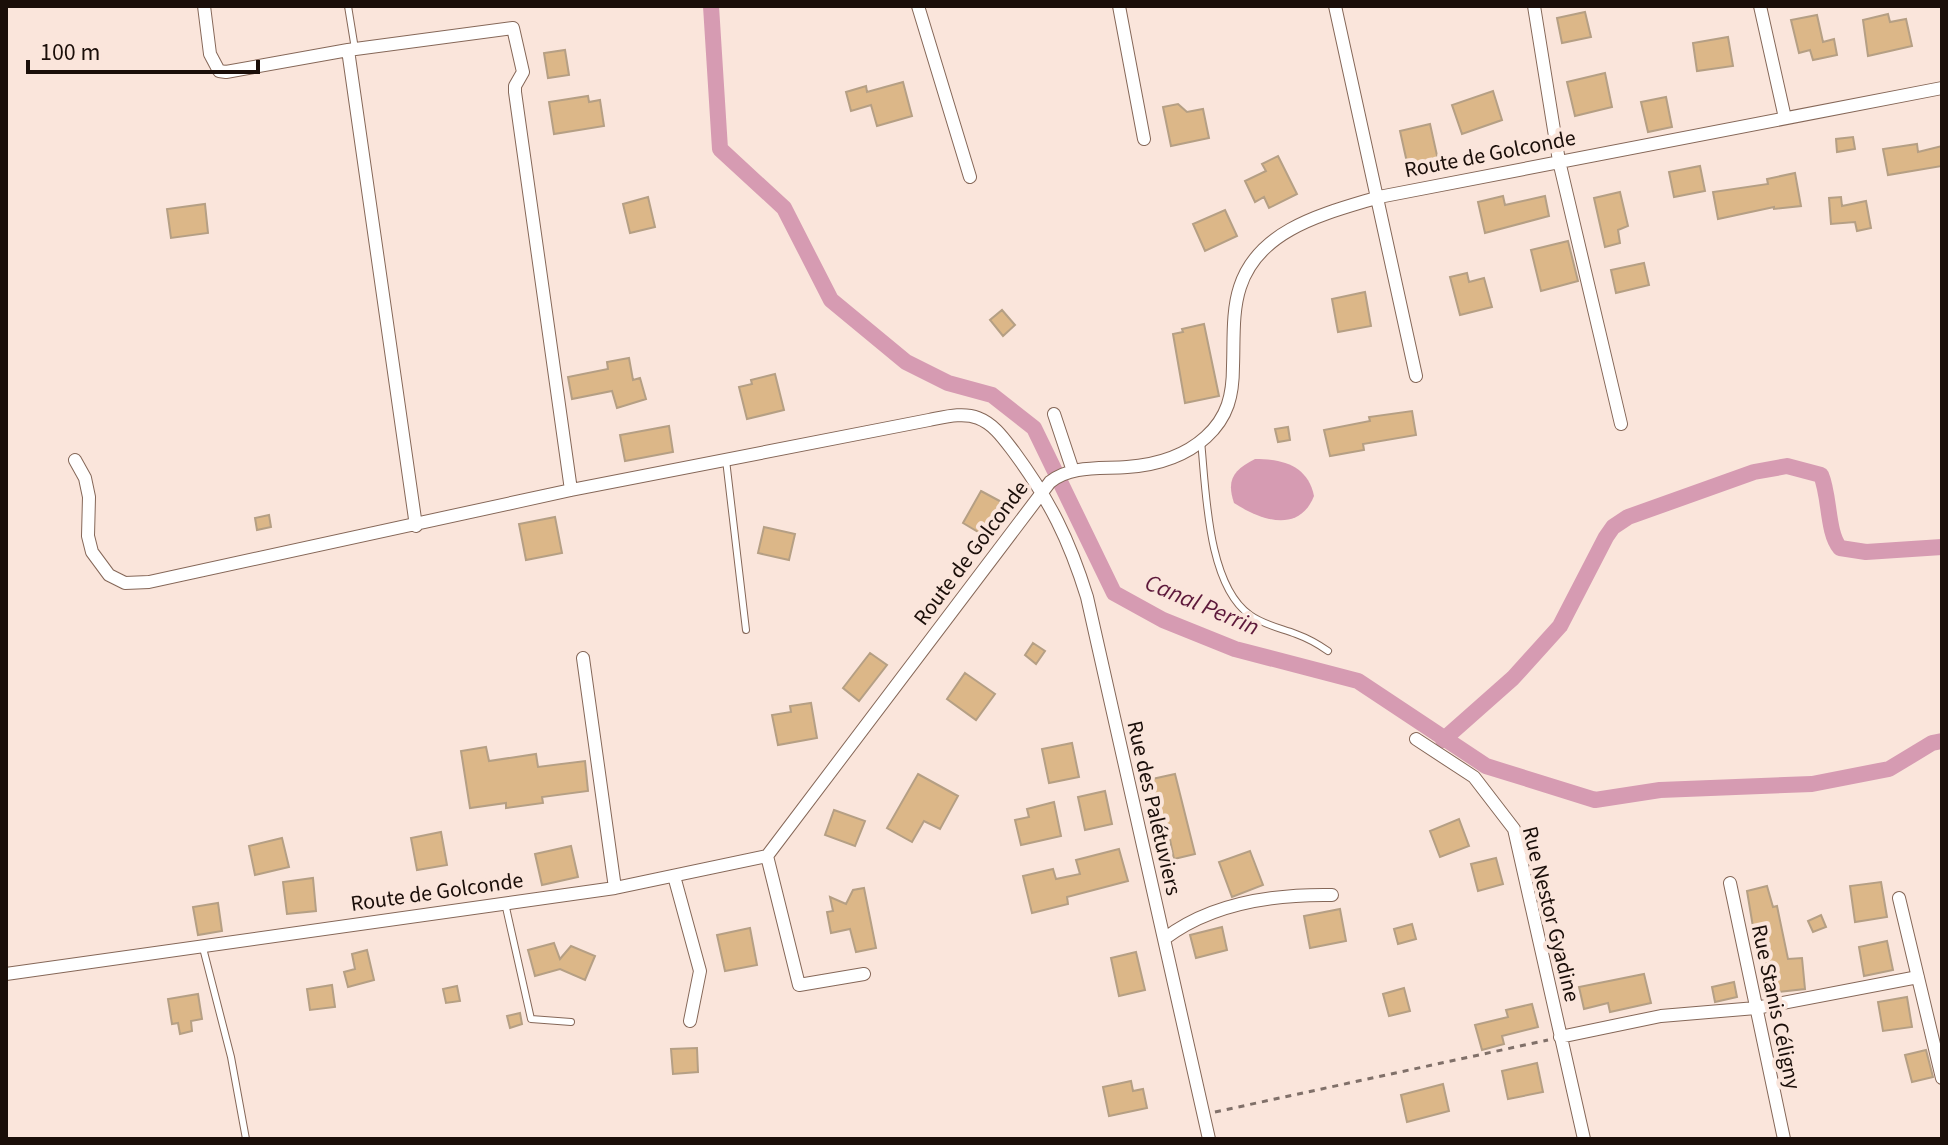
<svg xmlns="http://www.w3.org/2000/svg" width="1948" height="1145" viewBox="0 0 1948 1145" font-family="'Source Sans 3',sans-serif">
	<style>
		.water { fill: #d69bb2 }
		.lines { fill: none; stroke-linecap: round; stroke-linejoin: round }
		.canal { stroke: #d69bb2; stroke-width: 16 }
		.building { fill: #dcb788; stroke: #b59f84; stroke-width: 2 }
		.lane-casing { stroke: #856758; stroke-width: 8 }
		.street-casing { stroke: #856758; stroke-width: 14 }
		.path { stroke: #807069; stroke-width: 3; stroke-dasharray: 6 6; stroke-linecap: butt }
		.lane { stroke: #fff; stroke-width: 6 }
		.street { stroke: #fff; stroke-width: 12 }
		.labels { text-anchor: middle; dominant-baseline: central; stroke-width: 8; stroke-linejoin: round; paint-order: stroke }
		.street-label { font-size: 22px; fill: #1a0e09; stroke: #fae5db }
		.water-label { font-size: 24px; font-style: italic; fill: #5d183a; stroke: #fae5db }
	</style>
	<rect width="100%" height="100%" fill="#fae5db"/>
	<path class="water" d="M1255,459C1283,459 1308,466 1314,496C1299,534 1260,520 1234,503C1226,479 1234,470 1255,459Z"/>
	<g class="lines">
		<path class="canal" d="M711,6L720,149L784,208L831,300L906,362L948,383L992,395L1034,428L1114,593L1163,620L1235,649L1358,681L1486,766L1595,800L1660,790L1812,784L1889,769L1932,743L1942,741
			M1443,740L1513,678L1560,626L1606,537L1613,527L1628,517L1754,472L1787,466L1821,475C1830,496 1827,533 1840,548L1866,552L1942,547"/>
	</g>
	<path class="building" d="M1585,12L1591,37L1562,43L1557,18Z
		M1888,14L1890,22L1906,19L1912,46L1868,56L1863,20Z
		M1817,15L1823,42L1834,39L1837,55L1813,60L1810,50L1799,53L1791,20Z
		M1728,37L1733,66L1697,71L1693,43Z
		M565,50L569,75L548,78L544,53Z
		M1605,73L1612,107L1575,116L1567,82Z
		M903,82L912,116L877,126L871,105L851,111L846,92L866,86L867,92Z
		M1493,91L1502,120L1462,134L1452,105Z
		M588,96L589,102L600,100L604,126L554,134L549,102Z
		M1666,97L1672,127L1648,132L1641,102Z
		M1178,104L1187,112L1203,109L1209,138L1171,146L1163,107Z
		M1430,124L1438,160L1408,167L1400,131Z
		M1853,137L1855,149L1837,152L1836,139Z
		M1917,144L1918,152L1942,146V166L1888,175L1883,149Z
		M1278,156L1297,194L1269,208L1264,197L1255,202L1245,181L1266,171L1262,164Z
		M1700,166L1705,191L1674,197L1669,172Z
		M1795,173L1801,206L1774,209V207L1718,219L1713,192L1768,184L1767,179Z
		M1620,192L1628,226L1618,230L1620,243L1605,247L1594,198Z
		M1503,196L1505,205L1545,196L1549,216L1485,233L1478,202Z
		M648,197L655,227L630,233L623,204Z
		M1841,197L1842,206L1866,201L1871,228L1857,231L1855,222L1831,224L1829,198Z
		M205,204L208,233L171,238L167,209Z
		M1225,210L1237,236L1205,251L1193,224Z
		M1568,241L1578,281L1541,291L1531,250Z
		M1644,263L1649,285L1616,293L1611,270Z
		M1467,273L1469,282L1484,278L1492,307L1460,315L1450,277Z
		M1365,292L1371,326L1338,332L1332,299Z
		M1002,310L1015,325L1003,336L990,320Z
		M1204,324L1219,396L1185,403L1173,334L1183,332L1182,329Z
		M629,358L633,380L640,378L646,399L617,408L612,391L572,399L568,377L608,369L607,362Z
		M775,374L784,410L747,419L739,387L752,384L751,380Z
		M1412,411L1416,435L1363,444L1364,450L1330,456L1324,430L1370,421L1369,417Z
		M669,426L673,452L625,461L620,435Z
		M1288,427L1290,440L1278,442L1275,429Z
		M981,491L1009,506L990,539L963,523Z
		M269,515L271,527L257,530L255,518Z
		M555,517L562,553L526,560L519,524Z
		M764,527L795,534L789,560L758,553Z
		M1033,643L1045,651L1036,664L1025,655Z
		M870,653L887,665L859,701L843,688Z
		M965,673L995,694L976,720L947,699Z
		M811,703L817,738L778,745L772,715L791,712L790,706Z
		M1072,743L1079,777L1049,783L1042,749Z
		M486,747L489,761L536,754L538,767L585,761L588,791L542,797L543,803L506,808V803L470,808L461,751Z
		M918,774L958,796L940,829L924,821L912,842L887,828Z
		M1175,774L1195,854L1174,859L1168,830L1161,832L1153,802L1149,803L1143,781Z
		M1105,791L1112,824L1085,830L1078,797Z
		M1054,802L1061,836L1021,845L1015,820L1029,817L1027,809Z
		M834,810L865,821L855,846L825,835Z
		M1459,819L1469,846L1440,857L1430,831Z
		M441,832L447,865L417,870L411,838Z
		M282,838L289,867L255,875L249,846Z
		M571,846L578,877L542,885L535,854Z
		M1119,849L1128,881L1067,897L1068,904L1032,913L1023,876L1053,869L1056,879L1080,874L1076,860Z
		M1250,851L1263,885L1232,897L1219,862Z
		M1496,858L1503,884L1478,891L1471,864Z
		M313,878L316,911L287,914L283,882Z
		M1881,882L1887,917L1855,922L1850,886Z
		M1767,886L1773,907L1777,906L1788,959L1802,958L1805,989L1768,993L1762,944L1756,945L1747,891Z
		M864,888L876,948L856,952L850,929L831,933L827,912L833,911L830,897L846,904L853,890Z
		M218,903L222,931L198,935L193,907Z
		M1340,909L1346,941L1310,948L1304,916Z
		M1821,915L1826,927L1813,932L1808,921Z
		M1412,924L1416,939L1398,944L1394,929Z
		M1222,927L1227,950L1196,958L1190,935Z
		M750,928L757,965L725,971L717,935Z
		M1887,941L1893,970L1864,976L1859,947Z
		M554,943L560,959L571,946L595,956L585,980L560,969L535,976L528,950Z
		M367,950L374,980L348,987L344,972L355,969L352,954Z
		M1136,952L1145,990L1119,996L1111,958Z
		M1644,974L1651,1003L1610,1012L1608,1003L1584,1009L1579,987Z
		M1734,982L1737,997L1715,1002L1712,987Z
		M332,985L335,1007L310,1010L307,989Z
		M457,986L460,1001L446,1003L443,989Z
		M1404,988L1410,1011L1389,1016L1383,994Z
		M198,994L202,1019L191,1021L192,1031L180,1034L178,1023L172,1024L168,999Z
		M1907,997L1912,1027L1883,1031L1878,1002Z
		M1532,1004L1538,1027L1502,1036L1504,1044L1482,1050L1475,1025L1508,1017L1506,1010Z
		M520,1013L522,1024L510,1028L507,1016Z
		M697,1048L698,1072L673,1074L671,1049Z
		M1926,1050L1933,1077L1912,1082L1905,1055Z
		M1537,1063L1543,1092L1508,1099L1502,1071Z
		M1131,1081L1133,1091L1143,1089L1147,1108L1109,1116L1103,1087Z
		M1443,1084L1449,1111L1407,1122L1401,1095Z"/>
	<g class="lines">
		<defs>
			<path id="lane" d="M348,6L355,49
				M1201,441C1206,489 1207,585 1250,615C1264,625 1280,628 1296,634C1307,638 1318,644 1328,651
				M726,460L746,630
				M505,903L531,1019L571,1022
				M203,948L231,1057L246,1139"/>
			<path id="street" d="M204,6L210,54L219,71L226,72L348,50L513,28L523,72L515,86V92L571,490
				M918,6L970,177
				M1119,6L1144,139
				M1335,6L1416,376
				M1534,6L1559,161L1621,424
				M1760,6L1785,118
				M348,50L416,526
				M1054,414L1073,471
				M75,460L85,478L89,497L88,536L92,552L109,575L125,583L149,582L571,490L929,420C945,417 963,412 978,418C994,424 1004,439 1014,452C1050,501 1069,539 1087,597L1209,1139
				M583,658L615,888
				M1416,739L1474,777L1514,829L1584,1139
				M767,856L799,985L864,974
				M674,876L700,971L690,1021
				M1730,883L1784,1139
				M1899,898L1942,1078
				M1164,939C1211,903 1274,894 1332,895
				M6,974L615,888L767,856L1050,482C1071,465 1101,469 1127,467C1156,465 1184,457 1206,437C1228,417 1233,395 1233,366C1234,340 1232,311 1240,287C1259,228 1327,213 1379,197L1942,88
				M1560,1037L1661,1016L1756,1008L1918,977"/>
		</defs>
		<use href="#lane" class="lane-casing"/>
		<use href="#street" class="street-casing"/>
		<path class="path" d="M1215,1112L1548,1040"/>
		<use href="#lane" class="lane"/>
		<use href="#street" class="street"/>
	</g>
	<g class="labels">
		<g class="street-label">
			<text transform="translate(1490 154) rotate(-11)">Route de Golconde</text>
			<text transform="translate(971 553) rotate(-53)">Route de Golconde</text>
			<text transform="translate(1154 808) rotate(77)">Rue des Palétuviers</text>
			<text transform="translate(437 892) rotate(-8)">Route de Golconde</text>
			<text transform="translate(1551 914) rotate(76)">Rue Nestor Gyadine</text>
			<text transform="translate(1776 1007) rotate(78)">Rue Stanis Céligny</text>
		</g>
		<g class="water-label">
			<text transform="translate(1202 605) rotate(23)">Canal Perrin</text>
		</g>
	</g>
	<rect width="1948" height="1145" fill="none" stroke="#1a0e09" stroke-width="16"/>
	<path d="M28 60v12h230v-12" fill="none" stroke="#1a0e09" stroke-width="4"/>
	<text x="40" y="60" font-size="24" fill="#1a0e09" stroke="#fae5db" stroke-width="6" paint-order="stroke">100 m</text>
</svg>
